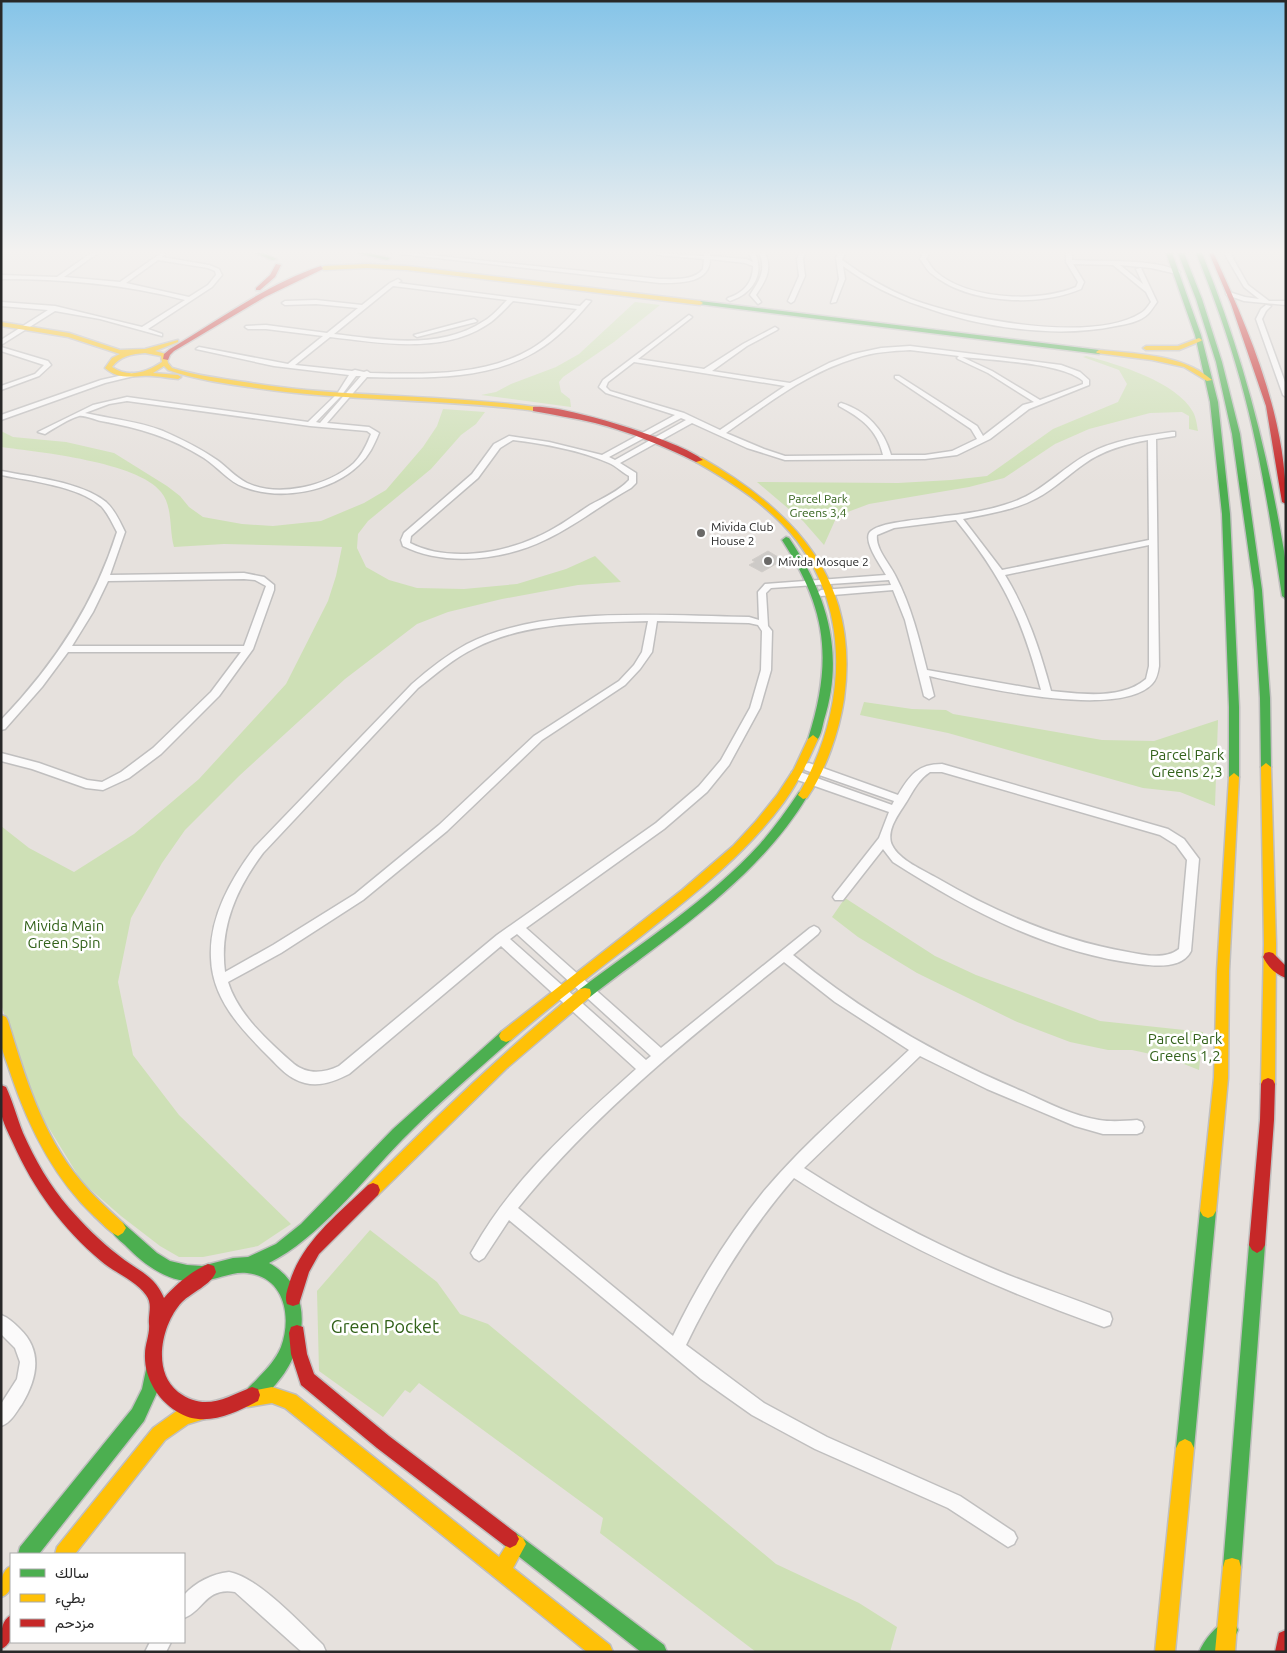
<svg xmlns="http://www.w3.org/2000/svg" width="1287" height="1653" viewBox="0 0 1287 1653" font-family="Ubuntu,Vazirmatn,sans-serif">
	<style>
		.green { fill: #cee0b6 }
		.building { fill: #cdcac7; stroke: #d1cdc9 }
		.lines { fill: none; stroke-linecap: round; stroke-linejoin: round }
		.street-casing { stroke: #c0bfbf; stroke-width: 3 }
		.fast-casing { stroke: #c0bfbf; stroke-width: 3 }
		.slow-casing { stroke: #c0bfbf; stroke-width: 3 }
		.jam-casing { stroke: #c0bfbf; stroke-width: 3 }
		.street { fill: #fbfafa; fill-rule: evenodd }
		.fast { fill: #4caf50; fill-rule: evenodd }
		.slow { fill: #ffc107; fill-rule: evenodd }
		.jam { fill: #c62828; fill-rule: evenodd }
		.poi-dot { fill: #6a6967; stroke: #fff; stroke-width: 2 }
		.labels { text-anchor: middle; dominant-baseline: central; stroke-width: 5; stroke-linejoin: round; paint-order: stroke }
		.far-park-label { font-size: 12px; fill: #33621b; stroke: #fff }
		.far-poi-label { font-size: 12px; fill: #282828; stroke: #fff; text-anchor: start }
		.park-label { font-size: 15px; fill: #33621b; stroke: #fff }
		.near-park-label { font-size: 18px; fill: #33621b; stroke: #fff }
	</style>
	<rect width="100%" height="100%" fill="#e6e1dd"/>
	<path class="green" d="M635,302L660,305L614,342L563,377L559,382L561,392L570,399L571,407L481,395L496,392L511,384L556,367L579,354Z
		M1086,356C1117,364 1177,382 1193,412C1196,417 1197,425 1198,431L1189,429V416L1182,412L1150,413L1089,429L1055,444L1004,478L969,487L869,504L837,516L824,545L803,521L757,482L898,483L951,480L987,476L1053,429L1118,402L1127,384L1119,370L1083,357Z
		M443,409L485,412L476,424L461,435L431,469L368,521L358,534L357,548L366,567L389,580L417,588L464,589L517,584L566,569L595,556L621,582L578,585L502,599L448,612L417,624L345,679L239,776L185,830L162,863L131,918L118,982L133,1055L179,1115L291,1224L258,1246L203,1257H179L160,1246L121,1216L82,1182L33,1102L1,1004V826L29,848L74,872L134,834L199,779L286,684L328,601L336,576L342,547L224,544L174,547C169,530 173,506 161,492C138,462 39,452 1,447V431L13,437L66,442L114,453L167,486L180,496L189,507L203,517L242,524L273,526L321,521L364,503L386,490L423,447L437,426Z
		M864,702L912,709L946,710L953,714L1102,740L1154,741L1218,720L1215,806L1180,792L1143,788L948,733L860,715Z
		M845,898L935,956L976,975L1100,1021L1203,1032L1199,1070L1169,1058L1132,1050H1108L1070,1042L1015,1021L917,973L858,937L832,917Z
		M370,1230L437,1282L460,1314L488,1324L776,1564L859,1603L897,1627L890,1652H756L600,1533L603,1518L419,1383L410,1393L405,1390L383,1417L319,1371L317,1291Z"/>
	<path class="building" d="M768,551L783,560L762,572L749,565L755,562L752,560Z"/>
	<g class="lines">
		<defs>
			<path id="street" d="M91,253H98L64,277L120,282L161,253L166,254L162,257L209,265L219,269L222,275L212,287L148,329L162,334V336L100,319L55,311L1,345V340L48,310L1,306V302L55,306L142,327L185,300C124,284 64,279 1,279V275L57,277ZM158,260L208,268L215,271L216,275L208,285L189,297L126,283Z
				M392,253H410L660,279C673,279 694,281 703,269L704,259L658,255L655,253L704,256V253H710V256L746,259L753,262L749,253H755C765,275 752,294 730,301L727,299L728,298C743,293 753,283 753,266L745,263L710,259C710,284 678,283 660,283Z
				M759,253H765C773,270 765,281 756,295L761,302L758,304L750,295C759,281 767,270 759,253Z
				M799,253H805L803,259L805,276L794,301L791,303L788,301L799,276L797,259Z
				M839,253H845L842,260C864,276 886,289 911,299C963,319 1092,344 1141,313C1145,311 1148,306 1151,302L1146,292L1113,265L1073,264L1084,282L1081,289C1040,307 968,304 932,274C927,271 924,264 920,259L923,253H929L926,259C929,263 932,268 935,271C967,300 1039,303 1076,287L1078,282L1066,262V253H1072V260C1100,262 1156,258 1180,272L1177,274L1151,268L1120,265L1143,284L1136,269L1141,268L1157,302C1154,306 1151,311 1148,314C1140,322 1126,324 1116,326C1055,339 979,327 921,306C893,297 866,283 843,266L845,279L836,302L831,303L839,279L836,258Z
				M1224,253H1230L1248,285L1269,301H1286V305L1244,301L1227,295L1226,294L1229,292L1245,297L1259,299L1244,287Z
				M398,279L401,281L398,283L580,306L586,300L591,301C576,319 556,340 535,352C486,381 423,378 367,377L327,423L369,427L379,433C374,445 369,456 359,465C331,492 281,501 244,487C229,482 218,467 204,458C171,437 139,428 101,421C95,420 85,415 79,416C70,418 53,429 45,434L38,432L93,405L127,397L308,422L337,394L349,375L274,366L196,349L199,347L288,364L323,336L266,329H248L245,327L246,326L266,325L327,333L358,308L316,304L285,305L282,303L285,301L316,300L362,305L390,283ZM393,286L507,300C500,307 493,316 484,321C440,350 384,340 334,334ZM513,301L577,309C563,324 548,339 531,349C483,377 423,374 370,373L367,371L364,372L355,370L352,371L295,365L330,337C382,343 445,355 491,322C499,316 506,308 513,301ZM356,376H361L320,423L316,422L341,396ZM127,401L310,426L367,431L371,434C367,444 362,455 354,463C328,486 279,498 247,483C235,477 227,467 217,460C200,448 181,439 163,431C138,421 111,419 85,413L109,404Z
				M1266,305L1271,306L1266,311L1262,319L1286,385V397L1283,395L1256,319L1261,309Z
				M689,315L692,317L691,318L638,359L704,369L743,344L775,327L778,329L777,330L747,346L712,371L790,383L829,363L853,354L881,348L910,346L1061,365L1080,372L1089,380V385L1029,409L990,439L957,455L925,459L785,460L747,448L692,423L620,463L636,473V483L631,488C602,504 575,526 545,540C504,560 445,567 403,546L401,540L404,533L472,474L494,444L509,436L549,442L602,455L675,415L606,393L599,387L603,380ZM910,350L959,356L957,358L958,359L988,373L1034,402L1023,405L983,436L977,426L899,376H895V378L971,429L977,439L952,451L925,455H891C884,429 866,411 841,403L839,404V406C861,418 877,429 883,455L785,456L764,449L726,433C767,404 808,372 856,358C874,352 892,351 910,350ZM962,357C991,360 1063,363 1083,381V384L1040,400L992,371ZM634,362L785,386L720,430L684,413L610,391L606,387L608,382ZM681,418L686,420L615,460L609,457ZM513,440C545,444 580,450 609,463C616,466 622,472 629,476V480C619,491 603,498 590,505C573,516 556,529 537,537C500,554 447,562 410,543L411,536L478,478L500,448Z
				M474,319L477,321L476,322L417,337L414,335Z
				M1,347L48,361L51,365L39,376L1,390V386L35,374L44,365L1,351Z
				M132,373L134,374V376L105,383L1,420V415L101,380Z
				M1172,432H1175V436L1156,439L1159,666C1158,672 1157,679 1152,684C1118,720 974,686 929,676L934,696L929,699L924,696L905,620L893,590L821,596L817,593L821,590L891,585L889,580L771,588L766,593L768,626L772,631L771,670L760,708L729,765L707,792L664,829L526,928L661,1048L810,928L814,926L818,928L820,931L818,934L793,955C863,1013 940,1057 1024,1092C1048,1103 1073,1116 1099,1120C1111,1122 1124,1121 1137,1120L1142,1122L1144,1127L1142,1132L1137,1134H1103L1075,1126L987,1089L920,1056L804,1168C863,1206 924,1239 989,1267C1028,1284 1070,1297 1110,1313L1112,1319L1110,1325L1104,1327C995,1289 892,1241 794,1178C750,1229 715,1285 686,1345L764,1403L827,1437L960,1496L1014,1532L1017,1538L1014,1544L1008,1547L948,1508L815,1449L752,1415L701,1379L509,1220L484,1258L479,1261L474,1258L471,1253L474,1248C513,1178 577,1122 636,1069L501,946L349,1074C335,1081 320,1087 305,1083C289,1079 280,1068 269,1057C241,1029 212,999 211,958C209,917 231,879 255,847L412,684C429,669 447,655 467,644C542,605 666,616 749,617L759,620L758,592L765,584L886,575C881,566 861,539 871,531C883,521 929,519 945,516C964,514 985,511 1004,505C1042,494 1056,472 1088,454C1113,440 1144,436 1172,432ZM1148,440L1149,540L1002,570L963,519C988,514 1015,510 1037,498C1054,489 1068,475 1084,464C1103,450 1126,444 1148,440ZM956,520C1003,578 1022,618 1041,690L927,670C919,638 911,606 896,577C890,564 875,549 877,535L894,528ZM1149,545V666L1146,679C1122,700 1080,694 1051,691C1040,650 1027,611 1005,575ZM648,621L642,652L634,665L619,681L534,736L439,825L355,894L273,945L225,972C219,927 237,888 263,853L418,688C436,674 454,658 475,648C528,621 590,623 648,621ZM657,621L749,623L758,625L762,631L761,670L750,708L721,760L699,786L656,823L497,935L339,1066C324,1073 308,1075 294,1064C270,1043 238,1015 228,982L281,953L363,900L447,831L542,740L625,685L640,669L652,652ZM517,934L651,1056L646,1060L510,939ZM784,962L835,1002L909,1050C860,1096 808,1139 764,1191C728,1235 698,1284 673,1336L518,1208C594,1114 690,1037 784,962Z
				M1,471C32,477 82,482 106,502C115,510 120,522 125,532L110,575L244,573L264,577L274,585V590L253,649L219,696L161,754L129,778L103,790L86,788L32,769L1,761V753L39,763L87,780L102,782L121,772L153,748L211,692L241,652H68L42,687L5,729L1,730V720C54,665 94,605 117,532C112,523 108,513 101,506C78,486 30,481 1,475ZM244,579L255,580L266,586L244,646H72L93,612L108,581Z
				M809,763L898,795C910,775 918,764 942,764L1168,829L1184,839L1199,859L1191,951C1182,969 1155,966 1139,964C1049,953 968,910 893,862L883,849L843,900H835L833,897L835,894L879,838L889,812L792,778L791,775L792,772H800L892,805L894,801L805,770L804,767L805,764ZM930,772H942L1160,835L1176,845L1187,860L1179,949C1165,960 1144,955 1128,952C1059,940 997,913 937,878C923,870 899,860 892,845C885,830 901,811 907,801C913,791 919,779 930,772Z
				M1,1315C9,1318 14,1323 20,1329C43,1351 37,1379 22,1404C16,1412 11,1423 1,1426V1404L17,1379L20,1362L15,1348L1,1334Z
				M229,1572C258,1577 301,1624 323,1645L326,1652H302L235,1592C205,1587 204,1611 184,1618V1595C196,1582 212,1574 229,1572Z
				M150,1642H171L166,1652H145Z"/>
			<path id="fast" d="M255,253H263L277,259L272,260Z
				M357,253H369L390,258L387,260Z
				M1166,253H1172L1201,335L1218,402L1230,514L1239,707V777L1234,781L1229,777V707L1222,514L1210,402L1195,335Z
				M1178,253H1184L1202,299L1222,362L1240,434L1262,590L1270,698L1271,767L1266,771L1261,767L1260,698L1254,590L1232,434L1216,362L1196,299Z
				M1196,253H1202C1242,353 1266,445 1284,551L1286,565V599L1282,596C1271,523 1260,450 1240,379C1228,336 1213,294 1196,253Z
				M700,301L1099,350L1102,352L1099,354L698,304V302Z
				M786,537L789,538C827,594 845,653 824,720C822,727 821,740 813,743L808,739C833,660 827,609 782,540Z
				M803,791L808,795C757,881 667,937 590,997L585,998L580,997L579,993L580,989C641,943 708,901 760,844C774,828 787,810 799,792Z
				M506,1030L511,1032L513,1036L511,1040C474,1073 436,1105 402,1140C363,1180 318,1239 269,1263C316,1289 307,1349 276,1384C269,1392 262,1399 252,1403L246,1401L244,1395C247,1387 253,1384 258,1378C267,1369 276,1359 281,1347C292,1317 285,1277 247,1273C232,1271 217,1280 202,1281C171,1285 145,1266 125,1245C119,1240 113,1235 110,1228L113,1223L118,1220L123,1223L157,1253L170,1261L187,1265L202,1266L233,1258L248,1257L276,1244L301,1224L393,1129L501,1032Z
				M1208,1204L1213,1206L1216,1211L1194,1448L1191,1454L1185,1457L1179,1454L1176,1448L1200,1211L1203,1206Z
				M1257,1237L1262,1240L1265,1245L1241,1567L1239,1574L1232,1576L1225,1574L1223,1567L1249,1245L1252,1240Z
				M153,1363L159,1365L161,1371L158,1390L144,1421L39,1554H18L20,1547L132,1409L142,1389L147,1365Z
				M510,1530L516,1533L664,1645L667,1652H641L504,1545L501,1539L504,1533Z
				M1228,1620L1235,1623L1238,1630L1235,1637L1222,1652H1199C1204,1640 1216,1625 1228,1620Z"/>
			<path id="slow" d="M367,264L407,266L700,301L703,303L700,305L407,270L367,268L324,270L321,268L324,266Z
				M1,322L69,333L120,350L145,349L178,340V342L155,351L166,354L168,363L172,368C197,376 225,379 251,383C345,398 441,394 536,407L540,409L536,411C441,398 344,402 249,387C222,383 194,379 168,370L164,366L153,373L178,375L181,377L178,379C167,378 153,375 142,376C128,377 116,378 105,368L112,358L120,354L68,337L1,326ZM145,353L161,356L162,362C146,373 128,378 112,367C120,356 132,354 145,353Z
				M1199,338L1202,340L1201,341L1179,350H1146L1143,348L1146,346H1178Z
				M1099,350C1136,354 1183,354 1212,380L1207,381L1184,367L1152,360L1097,353L1096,352Z
				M696,458H702C797,513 860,581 844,699C839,732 826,770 807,798L803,799L798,795C844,717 854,617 797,541C771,507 733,483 696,462Z
				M813,735L818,739C808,761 798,783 784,802C746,854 694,894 644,934C599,969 554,1003 511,1040L506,1042L501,1040L499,1036L501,1032L682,890L733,846L756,821L777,795L794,769L808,739Z
				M1266,763L1271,767L1276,944L1275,1084L1273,1088L1268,1090L1263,1088L1261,1084L1264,944L1261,767Z
				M1234,773L1239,777L1229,971L1228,1078L1216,1211L1213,1216L1208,1218L1203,1216L1200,1211L1214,1078L1217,971L1229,777Z
				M585,988L590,989L591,993L590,997L507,1068L378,1195L373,1197L368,1195L366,1190L368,1185C436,1117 505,1050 580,989Z
				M1,1015L6,1017L8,1021C25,1077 42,1134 80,1180C93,1196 108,1209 123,1223L126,1228L123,1233L118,1236C109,1232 102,1223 94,1216C53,1177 28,1126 10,1072C7,1062 2,1052 1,1042C0,1034 1,1024 1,1015Z
				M272,1387L296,1395L499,1557L511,1538L517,1535L523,1538L526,1544L513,1568L610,1645L613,1652H587L285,1408L272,1403L248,1407L242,1405L240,1399L242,1393Z
				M202,1403L208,1406L211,1412L208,1418L188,1424L165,1440L75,1554H55L57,1547L153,1428L178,1410Z
				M1185,1439L1191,1442L1194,1448L1175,1652H1155L1176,1448L1179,1442Z
				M1232,1558L1239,1560L1241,1567L1235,1652H1215L1223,1567L1225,1560Z
				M11,1566C12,1578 15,1592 1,1597C1,1584 0,1571 11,1566Z"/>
			<path id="jam" d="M1209,253L1214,254C1250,333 1286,417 1286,504L1282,502L1266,406L1231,304Z
				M276,264L281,265L275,277L260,290H256V288L270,275Z
				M321,266L323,269L265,297L174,351L170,355L168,360L163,359L164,354L170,349C219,320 267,284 321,266Z
				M533,407C562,404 681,441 703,460L696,462C664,446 630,432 595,423C574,418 554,415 533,411Z
				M1269,952L1273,953L1286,966V978C1275,974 1268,967 1263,957L1265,953Z
				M1268,1078L1273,1080L1275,1084L1274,1120L1265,1245L1262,1250L1257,1253L1252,1250L1249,1245L1260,1120L1261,1084L1263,1080Z
				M1,1085L6,1087C13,1102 17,1118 23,1133C35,1160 50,1186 69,1208C84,1225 100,1241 118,1255C137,1271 154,1274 164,1298C176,1284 192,1271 208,1264L214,1266L216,1272C211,1285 192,1292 182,1302C162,1323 151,1371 178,1392C205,1412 225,1398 252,1387L258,1389L260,1395L258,1401C233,1414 203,1429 176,1411C157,1399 144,1377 145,1354C145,1344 150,1334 149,1324C148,1314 153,1304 146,1295C135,1280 115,1273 101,1261C62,1228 34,1190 13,1143C9,1134 2,1122 1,1111C0,1103 1,1093 1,1085Z
				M373,1183L378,1185L380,1190L378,1195L319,1254L309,1272L299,1304L293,1306L287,1304C284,1296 288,1289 290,1281C303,1241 338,1214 368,1185Z
				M297,1325L303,1327L307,1354L314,1374L389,1436L516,1533L519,1539L516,1545L510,1548L504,1545L377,1448L301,1385L291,1354L289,1333L291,1327Z
				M11,1615C12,1628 15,1643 1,1649C1,1635 0,1621 11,1615Z
				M1286,1630V1652H1275L1279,1633Z"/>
		</defs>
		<use href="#street" class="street-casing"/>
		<use href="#fast" class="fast-casing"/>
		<use href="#slow" class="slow-casing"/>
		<use href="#jam" class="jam-casing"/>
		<use href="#street" class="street"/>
		<use href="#fast" class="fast"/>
		<use href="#slow" class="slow"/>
		<use href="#jam" class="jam"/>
	</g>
	<linearGradient id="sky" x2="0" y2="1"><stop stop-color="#85c4e8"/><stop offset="0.52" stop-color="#f4f2f0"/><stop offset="1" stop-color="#f4f2f0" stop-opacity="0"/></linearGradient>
	<rect width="1287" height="484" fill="url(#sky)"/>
	<g class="poi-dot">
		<circle cx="701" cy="533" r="5"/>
		<circle cx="768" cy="561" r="5"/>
	</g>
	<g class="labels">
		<g class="far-park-label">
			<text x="818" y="498">Parcel Park<tspan x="818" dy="14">Greens 3,4</tspan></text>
		</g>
		<g class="far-poi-label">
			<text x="711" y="526">Mivida Club<tspan x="711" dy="14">House 2</tspan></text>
			<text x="778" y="561">Mivida Mosque 2</text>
		</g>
		<g class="park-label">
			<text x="1187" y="754">Parcel Park<tspan x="1187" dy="17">Greens 2,3</tspan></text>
			<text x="64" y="925">Mivida Main<tspan x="64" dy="17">Green Spin</tspan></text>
			<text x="1185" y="1038">Parcel Park<tspan x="1185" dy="17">Greens 1,2</tspan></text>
		</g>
		<g class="near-park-label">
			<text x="385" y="1326">Green Pocket</text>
		</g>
	</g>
	<rect width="1287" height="1653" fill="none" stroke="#282828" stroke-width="5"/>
	<rect x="10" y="1553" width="175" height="90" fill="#ffffff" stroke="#a9a9a9"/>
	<rect x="20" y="1569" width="25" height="8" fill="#4caf50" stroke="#a9a9a9"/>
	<text x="55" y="1578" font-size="15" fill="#282828">سالك</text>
	<rect x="20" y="1594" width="25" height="8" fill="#ffc107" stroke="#a9a9a9"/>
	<text x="55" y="1603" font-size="15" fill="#282828">بطيء</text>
	<rect x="20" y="1619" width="25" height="8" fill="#c62828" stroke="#a9a9a9"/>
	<text x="55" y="1628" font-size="15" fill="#282828">مزدحم</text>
</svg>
